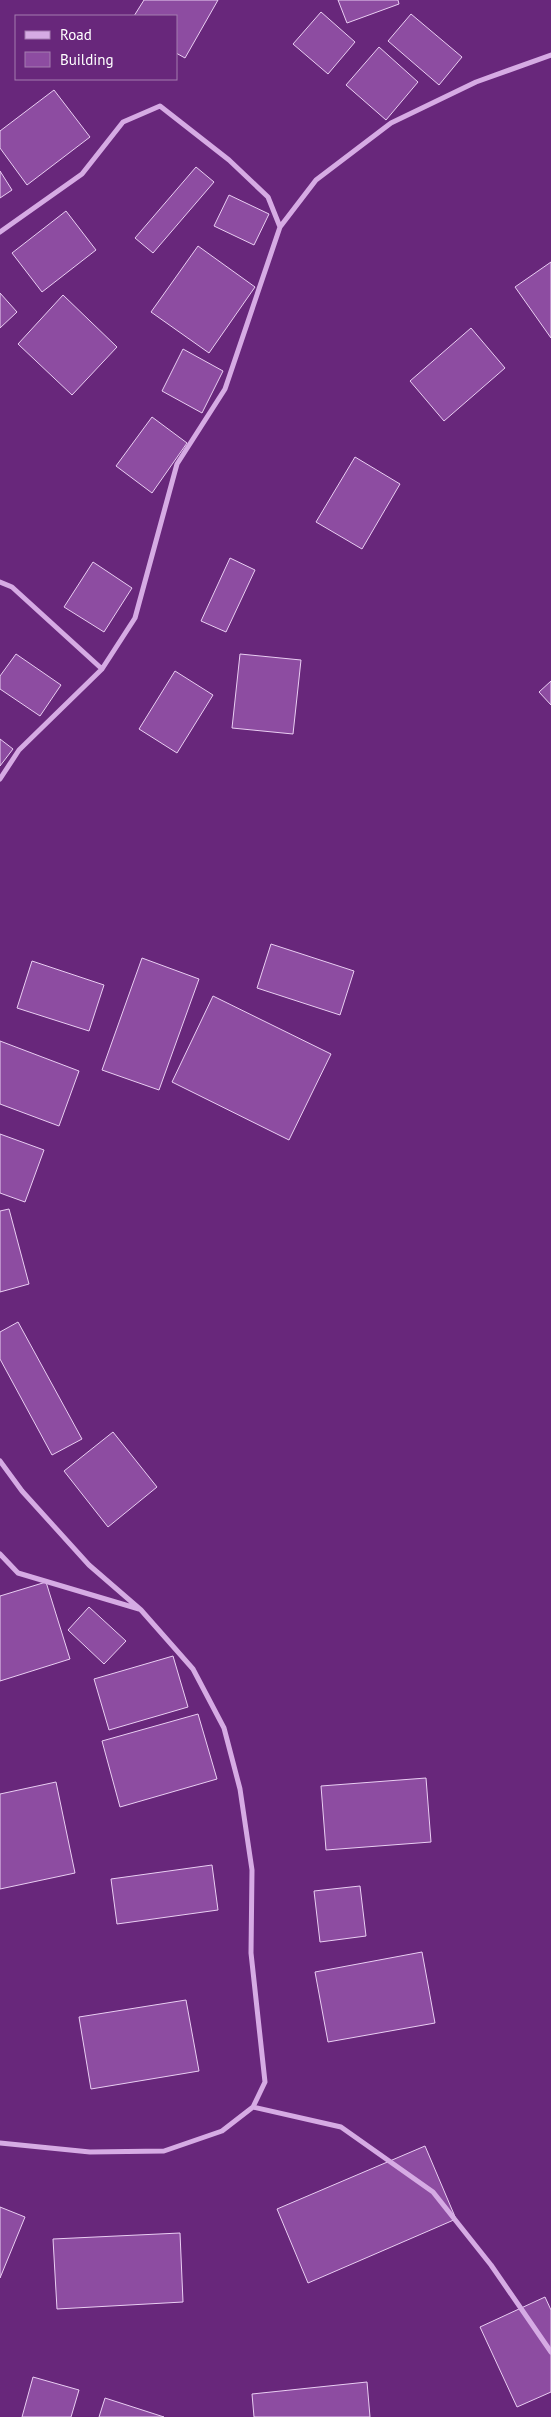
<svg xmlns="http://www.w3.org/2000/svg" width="551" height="2417" viewBox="0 0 551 2417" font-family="'PT Sans',sans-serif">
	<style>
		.building { fill: #8d4ca1; stroke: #eacef3 }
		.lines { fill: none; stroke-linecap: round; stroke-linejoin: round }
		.minor { stroke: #d6abe4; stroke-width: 5 }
	</style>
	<rect width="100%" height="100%" fill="#68277b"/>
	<path class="building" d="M144,0H218L185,58L176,53V16H134Z
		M338,0H398L399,4L347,23Z
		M321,12L355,42L328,74L293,44Z
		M411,14L462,57L439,85L388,41Z
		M379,47L418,82L386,120L346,85Z
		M54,90L90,137L27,185L0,148V131Z
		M196,167L214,182L153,253L135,238Z
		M0,171L12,190L0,198Z
		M229,195L269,214L254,245L214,226Z
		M66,211L96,250L42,292L12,253Z
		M198,246L255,287L209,353L151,312Z
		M551,262V338L515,287Z
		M0,293L17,312L0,328Z
		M63,295L117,347L72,395L18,344Z
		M471,328L505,368L444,421L410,381Z
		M183,349L223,371L202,413L162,391Z
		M152,417L187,443L152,493L116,466Z
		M355,457L400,484L362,549L316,522Z
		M230,558L255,570L226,632L201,621Z
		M93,562L132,588L104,632L64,607Z
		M16,654L61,685L40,716L0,689V676Z
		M240,654L301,660L293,734L232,728Z
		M175,671L213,695L177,753L139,729Z
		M551,681V705L539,692Z
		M0,739L13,749L0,766Z
		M271,944L354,971L340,1015L257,988Z
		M142,958L199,979L159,1090L102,1070Z
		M32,961L104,985L89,1031L17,1008Z
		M213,996L331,1054L289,1140L172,1082Z
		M0,1041L79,1071L59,1126L0,1104Z
		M0,1134L44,1150L25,1202L0,1193Z
		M9,1209L29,1284L0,1292V1211Z
		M18,1322L82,1439L52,1455L0,1359V1332Z
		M113,1432L157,1487L108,1527L64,1471Z
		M46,1582L70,1659L0,1681V1596Z
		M89,1607L126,1641L104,1664L68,1630Z
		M173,1656L188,1707L109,1730L94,1679Z
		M198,1714L217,1779L120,1807L102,1741Z
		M426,1778L431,1842L326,1850L321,1786Z
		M56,1782L75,1873L0,1889V1794Z
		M212,1865L218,1910L117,1924L111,1879Z
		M360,1886L366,1936L320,1942L314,1891Z
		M422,1952L435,2023L328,2042L315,1972Z
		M186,2000L199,2071L91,2089L79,2017Z
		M425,2146L456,2219L308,2283L277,2209Z
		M0,2207L25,2217L0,2278Z
		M180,2233L183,2302L57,2309L53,2239Z
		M545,2297L551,2310V2392L517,2407L480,2327Z
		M33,2377L79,2390L71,2417H22Z
		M367,2382L370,2417H254L252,2394Z
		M105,2398L164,2417H99Z"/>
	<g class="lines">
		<path class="minor" d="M280,227L316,180L391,123L476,82L551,55
			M0,232L82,174L123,122L160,106L229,160L268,197L280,227L225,389L177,464L135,618L102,669L19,750L0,779
			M0,582L12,587L102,669
			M0,1461L22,1491L89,1565L141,1610L193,1669L224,1728L240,1789L252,1870L251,1953L265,2082L253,2107L222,2131L164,2151L90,2152L0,2143
			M0,1554L18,1573L139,1609
			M253,2107L341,2127L433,2192L491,2265L551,2352"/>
	</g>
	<rect x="15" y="15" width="162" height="65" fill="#68277b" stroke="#a47db0"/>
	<rect x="25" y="31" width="25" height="8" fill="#d6abe4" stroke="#a47db0"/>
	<text x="60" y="40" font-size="15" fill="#ffffff">Road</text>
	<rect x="25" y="52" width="25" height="15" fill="#8d4ca1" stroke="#a47db0"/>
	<text x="60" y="65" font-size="15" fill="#ffffff">Building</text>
</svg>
